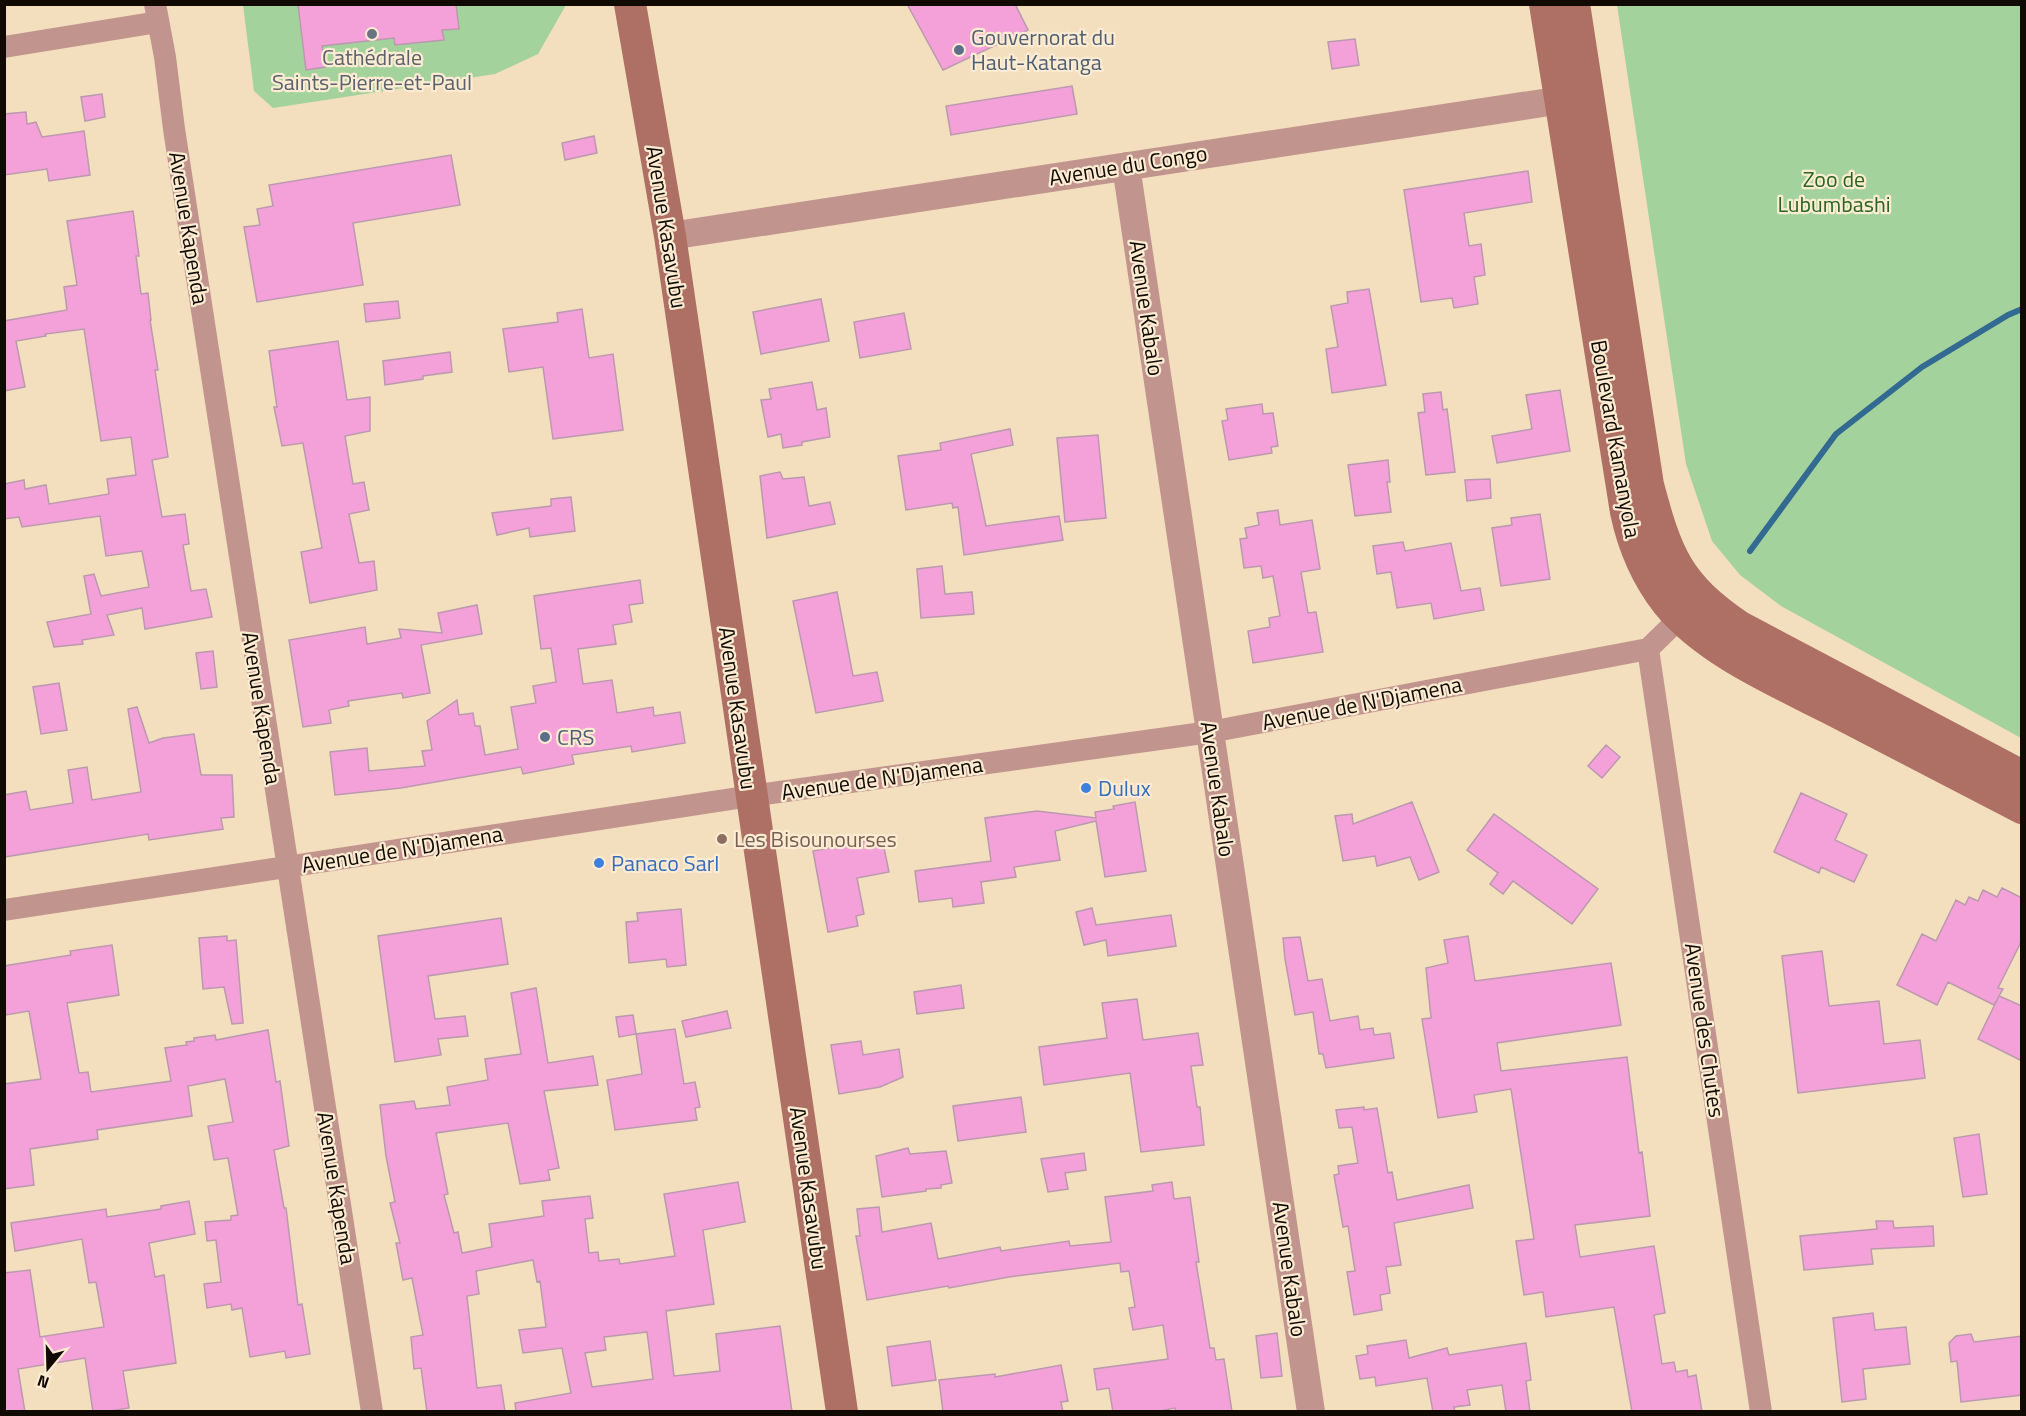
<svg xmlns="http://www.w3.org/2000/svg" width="2026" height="1416" viewBox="0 0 2026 1416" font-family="'Titillium Web',sans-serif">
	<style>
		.green { fill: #a4d29c }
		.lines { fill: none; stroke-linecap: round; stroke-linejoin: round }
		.stream { stroke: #326a92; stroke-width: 6 }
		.building { fill: #f5a1d9; stroke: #ba99ae; stroke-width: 1.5; fill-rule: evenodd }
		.minor { stroke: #c1958d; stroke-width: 22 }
		.tertiary { stroke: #c1958d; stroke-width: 28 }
		.secondary { stroke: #ae7064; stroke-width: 32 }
		.worship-dot { fill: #6b7280; stroke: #fdecd2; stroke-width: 2 }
		.service-dot { fill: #5c6f8a; stroke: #fdecd2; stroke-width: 2 }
		.shop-dot { fill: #3f7fe0; stroke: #fdecd2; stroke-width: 2 }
		.education-dot { fill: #8d6e63; stroke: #fdecd2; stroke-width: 2 }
		.labels { text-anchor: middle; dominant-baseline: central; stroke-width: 4.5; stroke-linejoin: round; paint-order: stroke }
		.service-label { font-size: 22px; fill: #4e5e75; stroke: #fdecd2; text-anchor: start }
		.worship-label { font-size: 22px; fill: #5b616d; stroke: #fdecd2 }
		.street-label { font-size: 22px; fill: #110a02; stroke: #fdecd2 }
		.park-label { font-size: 22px; fill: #28651e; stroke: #fdecd2 }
		.shop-label { font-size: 22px; fill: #366cbe; stroke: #fdecd2; text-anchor: start }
		.education-label { font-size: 22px; fill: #785e54; stroke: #fdecd2; text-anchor: start }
	</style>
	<rect width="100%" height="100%" fill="#f3debe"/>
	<path class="green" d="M243,5H566L538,54L495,74L273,108L254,91Z
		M1617,5H2021V738L1781,606L1740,575L1712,541L1686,464Z"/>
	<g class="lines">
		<path class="stream" d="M1750,551L1836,434L1922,367L2008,315L2022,309"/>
	</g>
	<path class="building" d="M298,4H456L459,29L442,30L444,40L395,45L394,38L322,46L325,67L306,70Z
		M907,4H1015L1028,30L943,70Z
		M1355,39L1359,65L1332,69L1328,42Z
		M1072,86L1077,114L951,135L946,106Z
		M102,94L105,117L85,121L81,97Z
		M26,112L27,124L36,122L42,137L84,131L90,175L49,181L47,169L4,175V114Z
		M594,136L597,153L565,160L562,143Z
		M451,155L460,205L353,223L363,285L257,302L244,227L260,225L257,209L273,206L269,185Z
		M1528,171L1532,202L1464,213L1469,246L1481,244L1485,275L1474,277L1478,304L1454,308L1452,298L1421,302L1404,190Z
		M133,211L139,256H136L141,294L148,293L151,320H150L158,370H155L168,457L152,460L162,517L185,514L189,544L183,545L191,591L206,589L212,617L145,629L142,608L107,615L114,635L82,640L83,644L54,647L47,622L91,614L84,576L94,574L101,596L149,587L142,551L106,556L100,516L22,527L19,517L4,519V484L24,480L25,489L46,485L49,504L109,494L107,479L136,475L131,437L101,441L84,329L45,334L46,336L16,341L25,387L4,391V321L67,310L64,287L77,285L67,221Z
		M1369,289L1386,385L1332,393L1326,349L1338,347L1331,306L1348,303L1347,292Z
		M821,299L829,341L761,354L753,312Z
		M398,301L400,318L366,322L364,304Z
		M582,309L589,358L613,354L623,430L553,439L543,367L509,372L503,329L558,322L557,313Z
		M904,313L911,349L860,358L854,322Z
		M338,341L347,400L370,397V431L345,436L353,484L364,482L369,510L349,514L359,563L374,561L377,590L310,603L301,552L322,548L303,443L282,446L274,407H277L269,351Z
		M450,352L452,372L423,376V379L385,385L383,361Z
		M812,382L817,410L826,408L830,437L802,442V445L783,448L781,434L768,437L761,400L771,399L769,389Z
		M1560,390L1570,451L1497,463L1492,436L1532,429L1526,395Z
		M1441,392L1443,410L1447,409L1455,472L1426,475L1418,413L1425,412L1423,394Z
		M1262,404L1263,414L1273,413L1278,446L1271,447L1272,453L1229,460L1222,421L1228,420L1226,409Z
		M1010,429L1013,445L971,454L986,526L1059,516L1063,540L964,555L958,507L953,508L952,503L906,510L898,456L941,450L940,443Z
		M1098,435L1106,518L1065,522L1057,438Z
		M1388,460L1390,482H1387L1391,512L1355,516L1348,465Z
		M780,472L783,479L804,477L809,506L830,502L835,524L767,538L760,476Z
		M1490,479L1491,498L1467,501L1465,480Z
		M571,497L575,531L530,537L529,528L497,535L492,513L551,506V499Z
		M1278,510L1280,525L1312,520L1320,569L1301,572L1308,613L1316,612L1323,652L1253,663L1248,631L1270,627L1269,618L1280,616L1273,576L1263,578L1261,566L1244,568L1240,539L1247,538L1245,528L1259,525L1257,513Z
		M1540,514L1550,579L1501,586L1492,528L1512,525L1511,518Z
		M1403,542L1405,551L1451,543L1461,591L1480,588L1484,610L1434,619L1431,603L1397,608L1391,572L1377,574L1373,546Z
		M942,566L945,594L972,592L974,614L921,618L917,569Z
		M640,580L643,603L629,605L632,622L613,625L616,644L578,649L583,684L612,680L617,713L653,707L654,716L680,712L685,743L632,752L631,746L572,755L574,764L523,774L521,767L401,788L335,795L330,752L367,748L369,771L425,766L422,751L432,750L427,721L457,700L459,715L473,713L475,726H480L485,755L518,749L511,707L536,703L533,686L556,682L551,648L541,649L534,596Z
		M837,592L853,676L877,672L883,701L816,713L793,601Z
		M477,605L482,634L421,645L430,693L403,698L402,693L348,701L349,706L329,710L331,723L303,727L289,640L365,627L367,644L401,638L399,629L442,633L438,613Z
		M213,651L217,687L201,689L196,653Z
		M59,683L67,730L41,734L33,687Z
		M137,707L149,743L163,738L194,734L201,775H232L234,817L221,818L223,829L149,840L148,834L4,857V795L26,791L30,810L73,803L68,770L87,767L92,800L141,792L128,709Z
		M1606,745L1620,757L1602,778L1588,766Z
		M1801,793L1847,814L1835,840L1867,855L1854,882L1821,867L1819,873L1774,852Z
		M1135,802L1146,871L1105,877L1096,821L1055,831L1060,860L1014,867L1016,877L981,882L984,903L953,907L952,898L919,902L915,871L991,861L985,818L1037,811L1096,818L1095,812L1114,809L1113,806Z
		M1412,802L1439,872L1419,880L1410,857L1377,866L1375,856L1343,861L1335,816L1352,814L1353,824Z
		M1494,814L1598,889L1572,924L1513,881L1503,894L1490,884L1498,873L1467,850Z
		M882,838L889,872L857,878L864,914L856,916L858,926L828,932L813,851Z
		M2002,888L2022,898V940L1998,988L2003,989L1999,996L2022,1006V1061L1978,1039L1999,996L1994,1005L1948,982L1937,1005L1897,985L1922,934L1936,941L1956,900L1965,905L1969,897L1978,901L1983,890L1997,897Z
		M1092,908L1096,925L1171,915L1176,946L1108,956L1106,940L1084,945L1076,912Z
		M681,909L686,965L667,967L666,959L629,963L626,922L638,921L637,913Z
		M501,918L508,964L428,976L435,1019L465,1016L468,1036L438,1039L441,1055L395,1062L378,936Z
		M227,936V941L236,940L243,1023L232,1024L224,987L203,989L199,938Z
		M1468,936L1475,981L1611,963L1621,1025L1497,1043L1501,1071L1627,1057L1639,1153L1642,1152L1650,1216L1575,1225L1580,1257L1654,1246L1665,1313L1654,1315L1662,1364L1674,1362L1676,1372L1687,1370L1688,1377L1696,1375L1702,1412H1632L1614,1307L1546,1317L1543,1292L1524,1295L1516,1241L1534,1239L1511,1089L1474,1095L1477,1112L1438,1118L1422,1019L1431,1018L1426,968L1448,963L1444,940Z
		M1300,937L1308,981L1322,979L1330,1021L1358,1016L1360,1030L1373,1028L1374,1035L1390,1033L1394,1058L1326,1068L1323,1054H1319L1313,1012L1295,1015L1285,959L1283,938Z
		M112,945L119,995L67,1003L79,1073L88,1072L91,1092L171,1081L165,1048L187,1045L186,1042L194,1041V1038L215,1035L216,1040L268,1030L276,1082L280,1081L289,1146L274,1150L284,1208H286L298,1305L302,1304L310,1354L286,1358L285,1351L250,1357L242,1308L232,1310L231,1304L207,1308L204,1284L221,1282L216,1240L207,1241L205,1222L231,1220V1216L238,1215L228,1158L214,1160L208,1126L233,1122L225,1079L188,1086L192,1116L97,1130L98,1139L30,1149L34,1185L4,1189V1084L41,1079L29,1011L6,1015L4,1003V966L71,955L70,951Z
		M1822,951L1829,1006L1879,1001L1884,1044L1920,1040L1925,1078L1798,1093L1782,956Z
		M961,985L964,1008L917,1014L914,992Z
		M536,988L548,1063L593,1056L598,1085L544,1091L559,1168L548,1170L550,1180L520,1184L508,1123L436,1133L448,1194L444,1195L454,1233L458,1232L462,1253L492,1247L489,1224L544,1216L542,1201L590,1196L593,1218L585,1219L589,1253L598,1252L599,1261L619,1259L620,1264L675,1256L664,1194L738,1182L745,1222L703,1230L714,1304L666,1311L674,1376L720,1371L716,1334L780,1326L792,1412H516L515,1403L571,1393L562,1348L523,1353L519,1330L546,1327L540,1281L537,1282L533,1260L476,1271L479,1294L467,1296L477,1388L501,1385L505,1412H427L421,1368L414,1369L411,1337L423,1335L412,1278L403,1280L396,1243H400L390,1203L395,1202L386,1156L380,1105L414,1101L416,1109L450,1105L447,1087L488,1080L485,1059L521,1054L511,993ZM647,1332L653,1379L592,1387L585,1353L606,1350L604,1337Z
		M1137,999L1143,1040L1198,1033L1203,1065L1191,1066L1197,1107H1200L1204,1145L1141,1152L1130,1073L1044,1085L1039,1047L1107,1038L1102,1003Z
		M727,1011L731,1028L686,1037L682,1021Z
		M633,1015L636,1034L619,1037L616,1017Z
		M675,1029L684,1084L695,1082L700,1107L695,1108L697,1120L615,1130L607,1080L642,1074L636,1034Z
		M861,1041L863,1055L899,1049L903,1077L880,1087L839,1094L831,1045Z
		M1021,1097L1026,1132L958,1141L953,1106Z
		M1364,1107V1110L1377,1108L1388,1173L1392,1172L1397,1200L1469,1185L1473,1208L1394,1223L1401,1265L1386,1267L1390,1293L1380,1295L1382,1310L1354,1315L1347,1272L1355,1271L1348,1226L1343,1227L1334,1175L1339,1174L1338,1166L1358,1163L1352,1127L1339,1128L1336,1110Z
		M1979,1134L1987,1194L1963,1197L1954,1138Z
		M908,1148L910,1154L946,1151L952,1183L941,1185V1188L926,1189V1191L882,1197L876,1156Z
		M1084,1153L1086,1170L1065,1173L1068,1189L1048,1192L1041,1159Z
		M1172,1182L1174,1199L1190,1197L1199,1262H1196L1210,1348H1214L1216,1360L1224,1359L1232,1412H1176L1175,1408L1154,1412H1113L1109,1388L1097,1390L1094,1369L1168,1359L1163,1325L1133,1330L1129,1308L1135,1307L1129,1271L1121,1272L1120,1263L1009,1277L949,1288L948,1286L867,1300L856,1236H860L857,1209L879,1207L882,1232L931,1223L938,1259L1000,1247L1001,1251L1069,1241L1070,1246L1111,1242L1105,1197L1153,1191L1152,1185Z
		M189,1201L195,1234L149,1243L155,1277L164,1275L176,1363L123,1371L129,1408L104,1412H93L85,1358L18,1369L25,1412H4V1273L30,1270L40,1337L104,1327L96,1282L89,1283L82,1239L15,1251L11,1223L106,1209L107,1217L161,1209V1206Z
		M1876,1221H1893L1894,1228L1933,1226L1934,1246L1871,1249L1873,1264L1804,1270L1800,1236L1877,1229Z
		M1873,1313L1875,1330L1906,1327L1910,1364L1863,1369L1866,1399L1842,1402L1833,1318Z
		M1277,1333L1282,1376L1261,1378L1256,1336Z
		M1971,1334L1974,1342L2022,1336V1395L1961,1402L1957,1361L1951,1362L1949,1343L1956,1336Z
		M1406,1340L1409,1358L1447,1348L1449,1355L1526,1343L1531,1380L1526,1381L1530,1412H1506L1502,1385L1467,1390L1470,1405L1454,1407L1455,1412H1433L1427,1378L1376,1386L1375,1377L1360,1379L1356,1356L1368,1354L1367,1346Z
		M930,1341L936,1380L892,1386L887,1347Z
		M1061,1365L1068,1401L1061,1402L1063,1412H943L939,1380L995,1374V1377Z"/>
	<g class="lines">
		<path class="minor" d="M155,4L165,57L174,129L372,1412
			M4,47L158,22
			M1648,649L1761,1412
			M4,910L751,796L1210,732L1648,649L1690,608"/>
		<path class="tertiary" d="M1126,166L1311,1412
			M670,236L1582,97"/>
		<path class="secondary" d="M630,4L670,236L842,1412
			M1545,4L1626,512C1633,545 1646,576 1667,603C1706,651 1776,681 1831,709C1894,742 1958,775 2022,808
			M1574,4L1648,485C1667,556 1677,584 1740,627L2022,776"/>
	</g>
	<circle class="worship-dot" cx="372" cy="34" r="6"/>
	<g class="service-dot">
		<circle cx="959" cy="50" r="6"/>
		<circle cx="545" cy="737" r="6"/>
	</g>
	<g class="shop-dot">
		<circle cx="1086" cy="788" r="6"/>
		<circle cx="599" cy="863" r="6"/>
	</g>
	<circle class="education-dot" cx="722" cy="839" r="6"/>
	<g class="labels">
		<g class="service-label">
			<text x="971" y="37">Gouvernorat du<tspan x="971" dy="25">Haut-Katanga</tspan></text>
			<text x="557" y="737">CRS</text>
		</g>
		<g class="worship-label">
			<text x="372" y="57">Cathédrale<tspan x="372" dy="25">Saints-Pierre-et-Paul</tspan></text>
		</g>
		<g class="street-label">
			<text transform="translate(1128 165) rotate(-9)">Avenue du Congo</text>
			<text transform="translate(667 227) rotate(81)">Avenue Kasavubu</text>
			<text transform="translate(189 228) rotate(81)">Avenue Kapenda</text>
			<text transform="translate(1147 308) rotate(82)">Avenue Kabalo</text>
			<text transform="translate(1616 439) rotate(80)">Boulevard Kamanyola</text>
			<text transform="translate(1362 703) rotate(-11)">Avenue de N'Djamena</text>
			<text transform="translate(262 708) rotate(81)">Avenue Kapenda</text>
			<text transform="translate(738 708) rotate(82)">Avenue Kasavubu</text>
			<text transform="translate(882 778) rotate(-8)">Avenue de N'Djamena</text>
			<text transform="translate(1218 789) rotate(82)">Avenue Kabalo</text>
			<text transform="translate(402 849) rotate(-9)">Avenue de N'Djamena</text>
			<text transform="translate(1705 1030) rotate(82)">Avenue des Chutes</text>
			<text transform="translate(337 1188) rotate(81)">Avenue Kapenda</text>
			<text transform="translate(809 1188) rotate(82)">Avenue Kasavubu</text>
			<text transform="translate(1290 1269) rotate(82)">Avenue Kabalo</text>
		</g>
		<g class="park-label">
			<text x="1834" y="179">Zoo de<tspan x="1834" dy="25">Lubumbashi</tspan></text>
		</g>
		<g class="shop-label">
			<text x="1098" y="788">Dulux</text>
			<text x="611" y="863">Panaco Sarl</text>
		</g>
		<g class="education-label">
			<text x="734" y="839">Les Bisounourses</text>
		</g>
	</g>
	<rect width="2026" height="1416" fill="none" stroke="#110a02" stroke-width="12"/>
	<g transform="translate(48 1368) rotate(199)" stroke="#fdecd2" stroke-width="4.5" paint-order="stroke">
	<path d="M0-4.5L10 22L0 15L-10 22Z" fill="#110a02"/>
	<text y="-9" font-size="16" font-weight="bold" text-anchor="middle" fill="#110a02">N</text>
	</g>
</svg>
